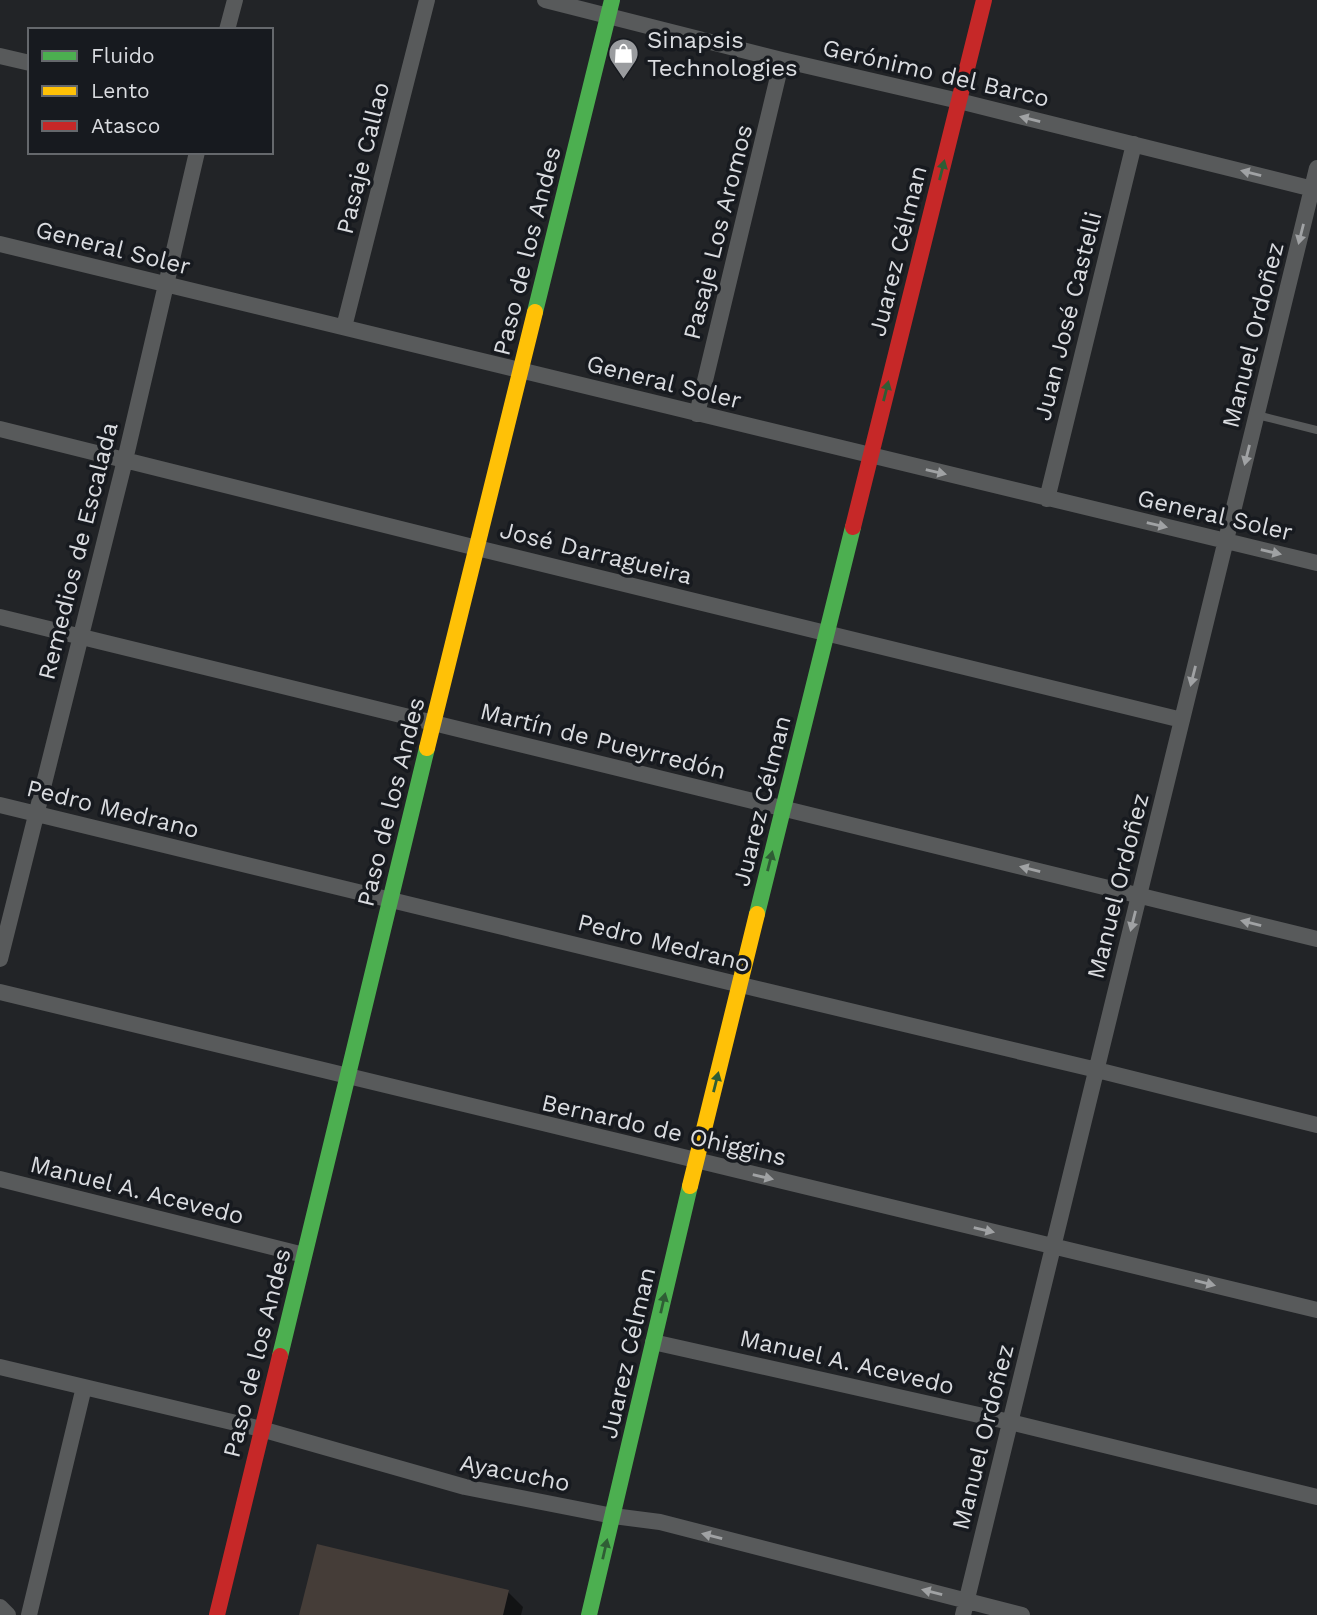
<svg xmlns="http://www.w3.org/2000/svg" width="1317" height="1615" viewBox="0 0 1317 1615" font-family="'Work Sans',sans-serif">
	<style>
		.shadow { fill: #0007 }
		.building { fill: #453d38 }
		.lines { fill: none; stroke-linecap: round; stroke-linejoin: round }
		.lane { stroke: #585a5b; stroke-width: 8 }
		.street { stroke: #585a5b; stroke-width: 16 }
		.fast { stroke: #4caf50; stroke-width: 16 }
		.slow { stroke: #ffc107; stroke-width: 16 }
		.jam { stroke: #c62828; stroke-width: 16 }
		.oneway { fill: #a0a2a4 }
		.oneway2 { fill: #2f5d35 }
		.labels { text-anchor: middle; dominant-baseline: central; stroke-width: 7; stroke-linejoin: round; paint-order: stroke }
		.poi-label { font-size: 24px; fill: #dadce0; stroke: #171a1f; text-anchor: start }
		.street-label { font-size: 24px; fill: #dadce0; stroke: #171a1f }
	</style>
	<rect width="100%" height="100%" fill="#222427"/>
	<path class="shadow" d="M508,1592L523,1607L521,1615H301Z"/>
	<path class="building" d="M317,1544L509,1590L503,1615H299Z"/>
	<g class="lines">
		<path class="lane" d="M1257,415L1317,430"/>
		<path class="street" d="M545,0L782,60L959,101L1317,190
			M227,30L235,0
			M0,56L30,63
			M0,244C439,350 878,458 1317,563
			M344,327L427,0
			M697,414L782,60
			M0,429L477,548L1182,720
			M1047,499L1134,144
			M0,617L1317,939
			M0,805L741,985L1097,1070L1317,1125
			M0,959L125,460L197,152
			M0,992C438,1100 878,1203 1317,1310
			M0,1179L304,1255
			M653,1342L1010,1422L1317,1497
			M0,1367L261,1429L465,1487L613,1516L660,1522L1022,1615
			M0,1607L8,1615
			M29,1615L84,1387
			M963,1615L1317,168"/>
		<path class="fast" d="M535,312L612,0
			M757,914L853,527
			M280,1356L427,748
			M589,1615L690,1186"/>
		<path class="slow" d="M427,748L535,312
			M690,1186L757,914"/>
		<path class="jam" d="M853,527L984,0
			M217,1615L280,1356"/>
	</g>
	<defs><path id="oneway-solid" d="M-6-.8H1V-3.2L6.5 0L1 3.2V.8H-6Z" transform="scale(1.75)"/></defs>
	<g class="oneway">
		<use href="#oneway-solid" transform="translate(1030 119) rotate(-166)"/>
		<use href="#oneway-solid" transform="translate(1251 173) rotate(-166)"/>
		<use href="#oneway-solid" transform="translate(1301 234) rotate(104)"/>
		<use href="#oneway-solid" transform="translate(1247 455) rotate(104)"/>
		<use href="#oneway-solid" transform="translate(936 472) rotate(13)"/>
		<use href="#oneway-solid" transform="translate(1157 525) rotate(13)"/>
		<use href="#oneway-solid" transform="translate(1271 552) rotate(13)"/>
		<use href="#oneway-solid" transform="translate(1193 676) rotate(104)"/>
		<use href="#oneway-solid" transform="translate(1030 869) rotate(-166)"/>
		<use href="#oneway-solid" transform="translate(1133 921) rotate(104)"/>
		<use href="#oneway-solid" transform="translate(1251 923) rotate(-166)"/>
		<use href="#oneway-solid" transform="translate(763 1177) rotate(13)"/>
		<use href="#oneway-solid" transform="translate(984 1230) rotate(13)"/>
		<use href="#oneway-solid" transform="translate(1205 1283) rotate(14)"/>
		<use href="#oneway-solid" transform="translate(712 1536) rotate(-166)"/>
		<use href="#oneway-solid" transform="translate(932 1592) rotate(-166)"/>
	</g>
	<g class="oneway2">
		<use href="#oneway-solid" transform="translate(942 170) rotate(-76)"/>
		<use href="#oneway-solid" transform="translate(886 391) rotate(-76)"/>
		<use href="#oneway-solid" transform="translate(770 861) rotate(-76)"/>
		<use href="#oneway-solid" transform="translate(716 1082) rotate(-76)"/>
		<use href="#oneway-solid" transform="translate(663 1303) rotate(-77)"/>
		<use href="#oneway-solid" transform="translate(605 1549) rotate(-77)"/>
	</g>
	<defs>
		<symbol id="shop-pin" viewBox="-11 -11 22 30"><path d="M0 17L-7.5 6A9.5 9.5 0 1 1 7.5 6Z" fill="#9a9c9f" stroke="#171a1f"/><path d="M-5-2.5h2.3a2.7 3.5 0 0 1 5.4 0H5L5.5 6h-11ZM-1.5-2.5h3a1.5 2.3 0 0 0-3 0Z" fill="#fff"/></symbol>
	</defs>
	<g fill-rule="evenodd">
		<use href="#shop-pin" x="606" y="36" width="35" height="47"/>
	</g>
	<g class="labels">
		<g class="poi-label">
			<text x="647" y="40">Sinapsis<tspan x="647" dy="28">Technologies</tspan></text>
		</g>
		<g class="street-label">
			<text transform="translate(936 73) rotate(13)">Gerónimo del Barco</text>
			<text transform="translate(363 158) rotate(-76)">Pasaje Callao</text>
			<text transform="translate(718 232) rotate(-76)">Pasaje Los Aromos</text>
			<text transform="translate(113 248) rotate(14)">General Soler</text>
			<text transform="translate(527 251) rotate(-76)">Paso de los Andes</text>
			<text transform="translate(898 251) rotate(-76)">Juarez Célman</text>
			<text transform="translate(1068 316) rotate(-76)">Juan José Castelli</text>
			<text transform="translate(1253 335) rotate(-76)">Manuel Ordoñez</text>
			<text transform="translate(664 382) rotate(14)">General Soler</text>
			<text transform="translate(1215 515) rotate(13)">General Soler</text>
			<text transform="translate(78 551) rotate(-76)">Remedios de Escalada</text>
			<text transform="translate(596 553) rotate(14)">José Darragueira</text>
			<text transform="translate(603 741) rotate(14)">Martín de Pueyrredón</text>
			<text transform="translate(762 801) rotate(-76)">Juarez Célman</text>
			<text transform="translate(391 802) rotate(-76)">Paso de los Andes</text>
			<text transform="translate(113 809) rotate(14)">Pedro Medrano</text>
			<text transform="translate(1118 886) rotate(-76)">Manuel Ordoñez</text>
			<text transform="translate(664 943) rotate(14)">Pedro Medrano</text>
			<text transform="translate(664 1130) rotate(13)">Bernardo de Ohiggins</text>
			<text transform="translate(137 1190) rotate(14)">Manuel A. Acevedo</text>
			<text transform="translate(257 1353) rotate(-76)">Paso de los Andes</text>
			<text transform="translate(628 1353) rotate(-77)">Juarez Célman</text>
			<text transform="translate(847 1362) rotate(13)">Manuel A. Acevedo</text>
			<text transform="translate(983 1437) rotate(-76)">Manuel Ordoñez</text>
			<text transform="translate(515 1473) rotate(11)">Ayacucho</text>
		</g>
	</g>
	<rect x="28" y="28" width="245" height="126" fill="#171a1f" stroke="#65686c" stroke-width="2"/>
	<rect x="42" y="51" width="35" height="10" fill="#4caf50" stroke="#65686c" stroke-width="2"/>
	<text x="91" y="63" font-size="21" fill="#dadce0">Fluido</text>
	<rect x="42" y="86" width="35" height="10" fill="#ffc107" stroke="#65686c" stroke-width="2"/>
	<text x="91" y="98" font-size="21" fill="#dadce0">Lento</text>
	<rect x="42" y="121" width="35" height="10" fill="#c62828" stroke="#65686c" stroke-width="2"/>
	<text x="91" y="133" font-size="21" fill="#dadce0">Atasco</text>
</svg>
